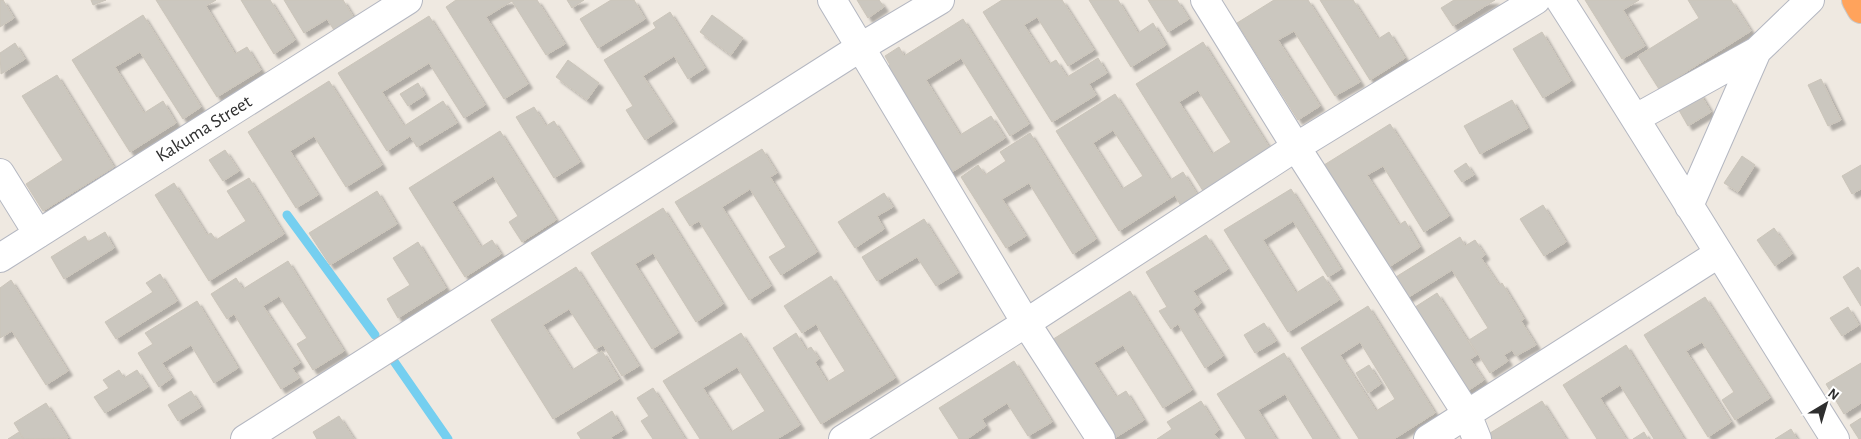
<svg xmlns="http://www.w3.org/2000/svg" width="1861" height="439" viewBox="0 0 1861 439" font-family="'Alegreya Sans',sans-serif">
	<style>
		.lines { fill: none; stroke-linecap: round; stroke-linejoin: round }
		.stream { stroke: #75cff0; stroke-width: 9 }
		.building { fill: #cbc7bf; stroke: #cbc5ba; fill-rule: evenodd; filter: url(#shadow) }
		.minor-casing { stroke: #b4b7c1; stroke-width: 30 }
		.highway-casing { stroke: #c9c9c9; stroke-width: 30 }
		.minor { stroke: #fff; stroke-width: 28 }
		.highway { stroke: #ffa35c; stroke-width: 28 }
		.labels { text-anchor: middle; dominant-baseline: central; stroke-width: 4; stroke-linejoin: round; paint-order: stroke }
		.street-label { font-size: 19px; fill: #2e2e2e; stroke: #fff }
	</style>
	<defs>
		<filter id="shadow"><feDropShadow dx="4.5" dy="4.5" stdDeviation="1" flood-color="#0004"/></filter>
	</defs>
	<rect width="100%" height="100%" fill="#efe9e1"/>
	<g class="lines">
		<path class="stream" d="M287,215L375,335
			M391,357L448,439"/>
	</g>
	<path class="building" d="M0,0H3L14,18L0,27Z
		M91,0H106L93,5Z
		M156,0H216L206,6L235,54L247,47L261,70L217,97Z
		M241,0H270L295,40L274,54Z
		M284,0H343L354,18L334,30L327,19L304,33Z
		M456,0H537L565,44L546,55L512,1L486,17L528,84L504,99L446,7Z
		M567,0H584L572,8Z
		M611,0H634L645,19L598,48L580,19Z
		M857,0H879L884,7L868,18Z
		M1002,0H1062L1094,50L1068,66L1037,17L1024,25L1049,64L1056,60L1067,77L1098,58L1107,73L1089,84L1096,95L1052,122L983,12Z
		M1089,0H1118L1138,33L1153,23L1166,45L1131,67Z
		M1148,0H1177L1189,19L1168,32Z
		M1274,0H1308L1360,82L1335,96L1294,31L1278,40L1320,106L1298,120L1237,23Z
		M1320,0H1353L1378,39L1389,32L1405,58L1370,80Z
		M1454,0H1495L1453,26L1441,8Z
		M1585,0H1639L1623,10L1645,46L1622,59Z
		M1688,0H1731L1751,31L1659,89L1638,56L1699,18Z
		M670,12L705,68L688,79L674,56L643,76L673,122L645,140L626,110L633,106L604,60L656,28L653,23Z
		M143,15L201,107L183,119L140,52L115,67L144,113L163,101L176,123L130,152L72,60Z
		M712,15L743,38L731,55L700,32Z
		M429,16L485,105L464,118L429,63L382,92L404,126L443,101L457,123L417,147L410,136L387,151L338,73Z
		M963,19L1029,124L1010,136L961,58L926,80L960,135L991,116L1005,138L949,174L883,69L890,65L885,56L899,47L904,56Z
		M1542,32L1571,81L1543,98L1513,49Z
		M1203,42L1272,152L1205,194L1136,84ZM1198,90L1231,142L1212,154L1179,102Z
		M15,43L25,59L1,74L0,53Z
		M568,60L599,83L587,100L556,77Z
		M57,75L114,167L43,211L26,184L63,160L22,96Z
		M1821,79L1841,120L1828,126L1808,85Z
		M329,81L382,165L346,187L314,136L290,151L318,195L296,208L248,132Z
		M418,83L425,95L408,106L400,94Z
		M1699,92L1711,112L1688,126L1676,105Z
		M1115,94L1170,180L1183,172L1198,196L1181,206L1175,195L1119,231L1056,131ZM1113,130L1143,176L1122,189L1093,143Z
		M1512,100L1528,128L1480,154L1464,126Z
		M534,107L546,126L554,121L580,162L554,178L516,117Z
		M1390,124L1449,216L1424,232L1383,166L1367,175L1399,225L1405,221L1420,247L1389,267L1324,165Z
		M500,131L556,220L522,242L509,222L518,216L493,176L452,202L481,247L492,240L501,254L465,277L409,188Z
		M1030,133L1096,239L1073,254L1029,183L1002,199L1026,236L1006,248L961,177L978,165L985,175L1006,161L1000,152Z
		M762,149L777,173L770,177L817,252L781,275L769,257L786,247L750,189L722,207L771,286L749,300L699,221L690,226L675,202Z
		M225,150L239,171L223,181L209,160Z
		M1742,156L1755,165L1738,192L1724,183Z
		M1466,163L1474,175L1462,182L1454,171Z
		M1861,165V189L1852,194L1842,176Z
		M249,178L284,234L209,281L155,195L174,183L207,235L211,233L216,240L246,221L227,191Z
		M1291,189L1341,269L1328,277L1293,221L1263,240L1296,293L1323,276L1339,300L1288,332L1224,230Z
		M377,191L397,224L330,265L309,233Z
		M884,193L893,207L877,216L884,229L855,248L838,222Z
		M1543,205L1566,242L1544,256L1520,219Z
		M663,208L723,304L696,322L653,253L635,264L678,333L652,349L591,253Z
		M924,219L958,273L936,286L917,257L877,281L862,257Z
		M1774,228L1792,254L1775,266L1757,240Z
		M105,232L114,248L64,279L51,257L85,236L88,242Z
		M1206,235L1228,269L1193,291L1201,303L1193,309L1223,356L1205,368L1178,324L1171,329L1159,311L1167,307L1146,272Z
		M1460,237L1465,246L1475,240L1485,255L1481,258L1499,285L1502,283L1524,319L1521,321L1536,345L1516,356L1512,350L1504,355L1508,361L1490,373L1469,340L1488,328L1452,270L1404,300L1391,280Z
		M418,242L446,288L398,318L387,299L410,285L393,258Z
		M288,261L344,351L313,370L297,344L307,338L279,296L263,306L300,363L292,368L299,378L281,389L234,314L227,319L211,294L236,278L243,289Z
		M576,267L639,366L622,376L603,345L595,349L569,309L543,325L572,370L602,351L619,379L553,419L491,320Z
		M1858,267L1861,271V306L1843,277Z
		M160,274L177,301L116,339L105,322L153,292L146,283Z
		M831,276L895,378L821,424L773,348L796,333L806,350L811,347L819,359L815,362L827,382L845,371L816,324L802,333L784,306Z
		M11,280L68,371L46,385L12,331L0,338V288Z
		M1130,291L1192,390L1163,408L1123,345L1094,363L1116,397L1126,391L1144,420L1113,439L1047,343Z
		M1437,293L1477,355L1470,359L1484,380L1466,392L1412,309Z
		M1705,297L1770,398L1735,420L1722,400L1734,392L1702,342L1686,351L1731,422L1708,437L1644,335Z
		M197,301L238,368L214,383L191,345L162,363L172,378L159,387L138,353L153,344L145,333Z
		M1368,306L1435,413L1394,439H1359L1301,348ZM1360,342L1395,399L1376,411L1340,355Z
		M1848,307L1859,325L1842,336L1830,318Z
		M1264,323L1276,341L1255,353L1244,335Z
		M741,333L800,425L777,439H700L663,381ZM737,367L765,411L731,432L703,388Z
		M1626,345L1684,439H1654L1620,385L1600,398L1626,439H1597L1563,385Z
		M1284,353L1338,439H1313L1285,394L1258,410L1276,439H1246L1217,394Z
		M1014,361L1052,422L1028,436L1007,403L982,419L986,426L967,439H959L939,408Z
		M1861,363V403L1844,414L1826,384Z
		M1369,365L1381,384L1368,393L1356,373Z
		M119,370L124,378L137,370L148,387L105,413L94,397L109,388L103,380Z
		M653,388L685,439H653L641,421L649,416L637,398Z
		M191,391L201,407L178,421L168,405Z
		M1201,401L1219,430L1214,434L1218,439H1157L1172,429L1167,422Z
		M1542,401L1566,439H1483L1482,438Z
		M46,403L68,438L24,439L14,423Z
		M612,411L623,430L611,437L612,439H581L577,433Z
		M339,416L354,439H317L313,432Z
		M1861,418V439H1859L1850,425Z
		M1791,429L1797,439H1775Z
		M19,432L23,439H8Z
		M1644,432L1648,439H1633Z"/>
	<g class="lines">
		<defs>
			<path id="minor" d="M832,0L1026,323L1101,439
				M1205,0L1296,147L1467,414L1477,439
				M1560,0C1653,145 1743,293 1835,439
				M1636,118L1757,51L1810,0
				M0,173L38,234
				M1689,206L1757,51
				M0,258L408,0
				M245,439L861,47L940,0
				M843,439L1026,323L1296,147L1536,0
				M1428,439L1718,254"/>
			<path id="highway" d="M1856,0L1861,9"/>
		</defs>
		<use href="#minor" class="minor-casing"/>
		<use href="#highway" class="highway-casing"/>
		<use href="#minor" class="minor"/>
		<use href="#highway" class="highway"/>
	</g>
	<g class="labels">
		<g class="street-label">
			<text transform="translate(204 129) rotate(-32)">Kakuma Street</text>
		</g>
	</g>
	<g transform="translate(1826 404) rotate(38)" stroke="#ffffff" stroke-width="4" paint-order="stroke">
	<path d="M0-4L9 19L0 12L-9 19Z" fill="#2e2e2e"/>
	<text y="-8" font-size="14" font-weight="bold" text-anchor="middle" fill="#2e2e2e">N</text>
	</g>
</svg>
